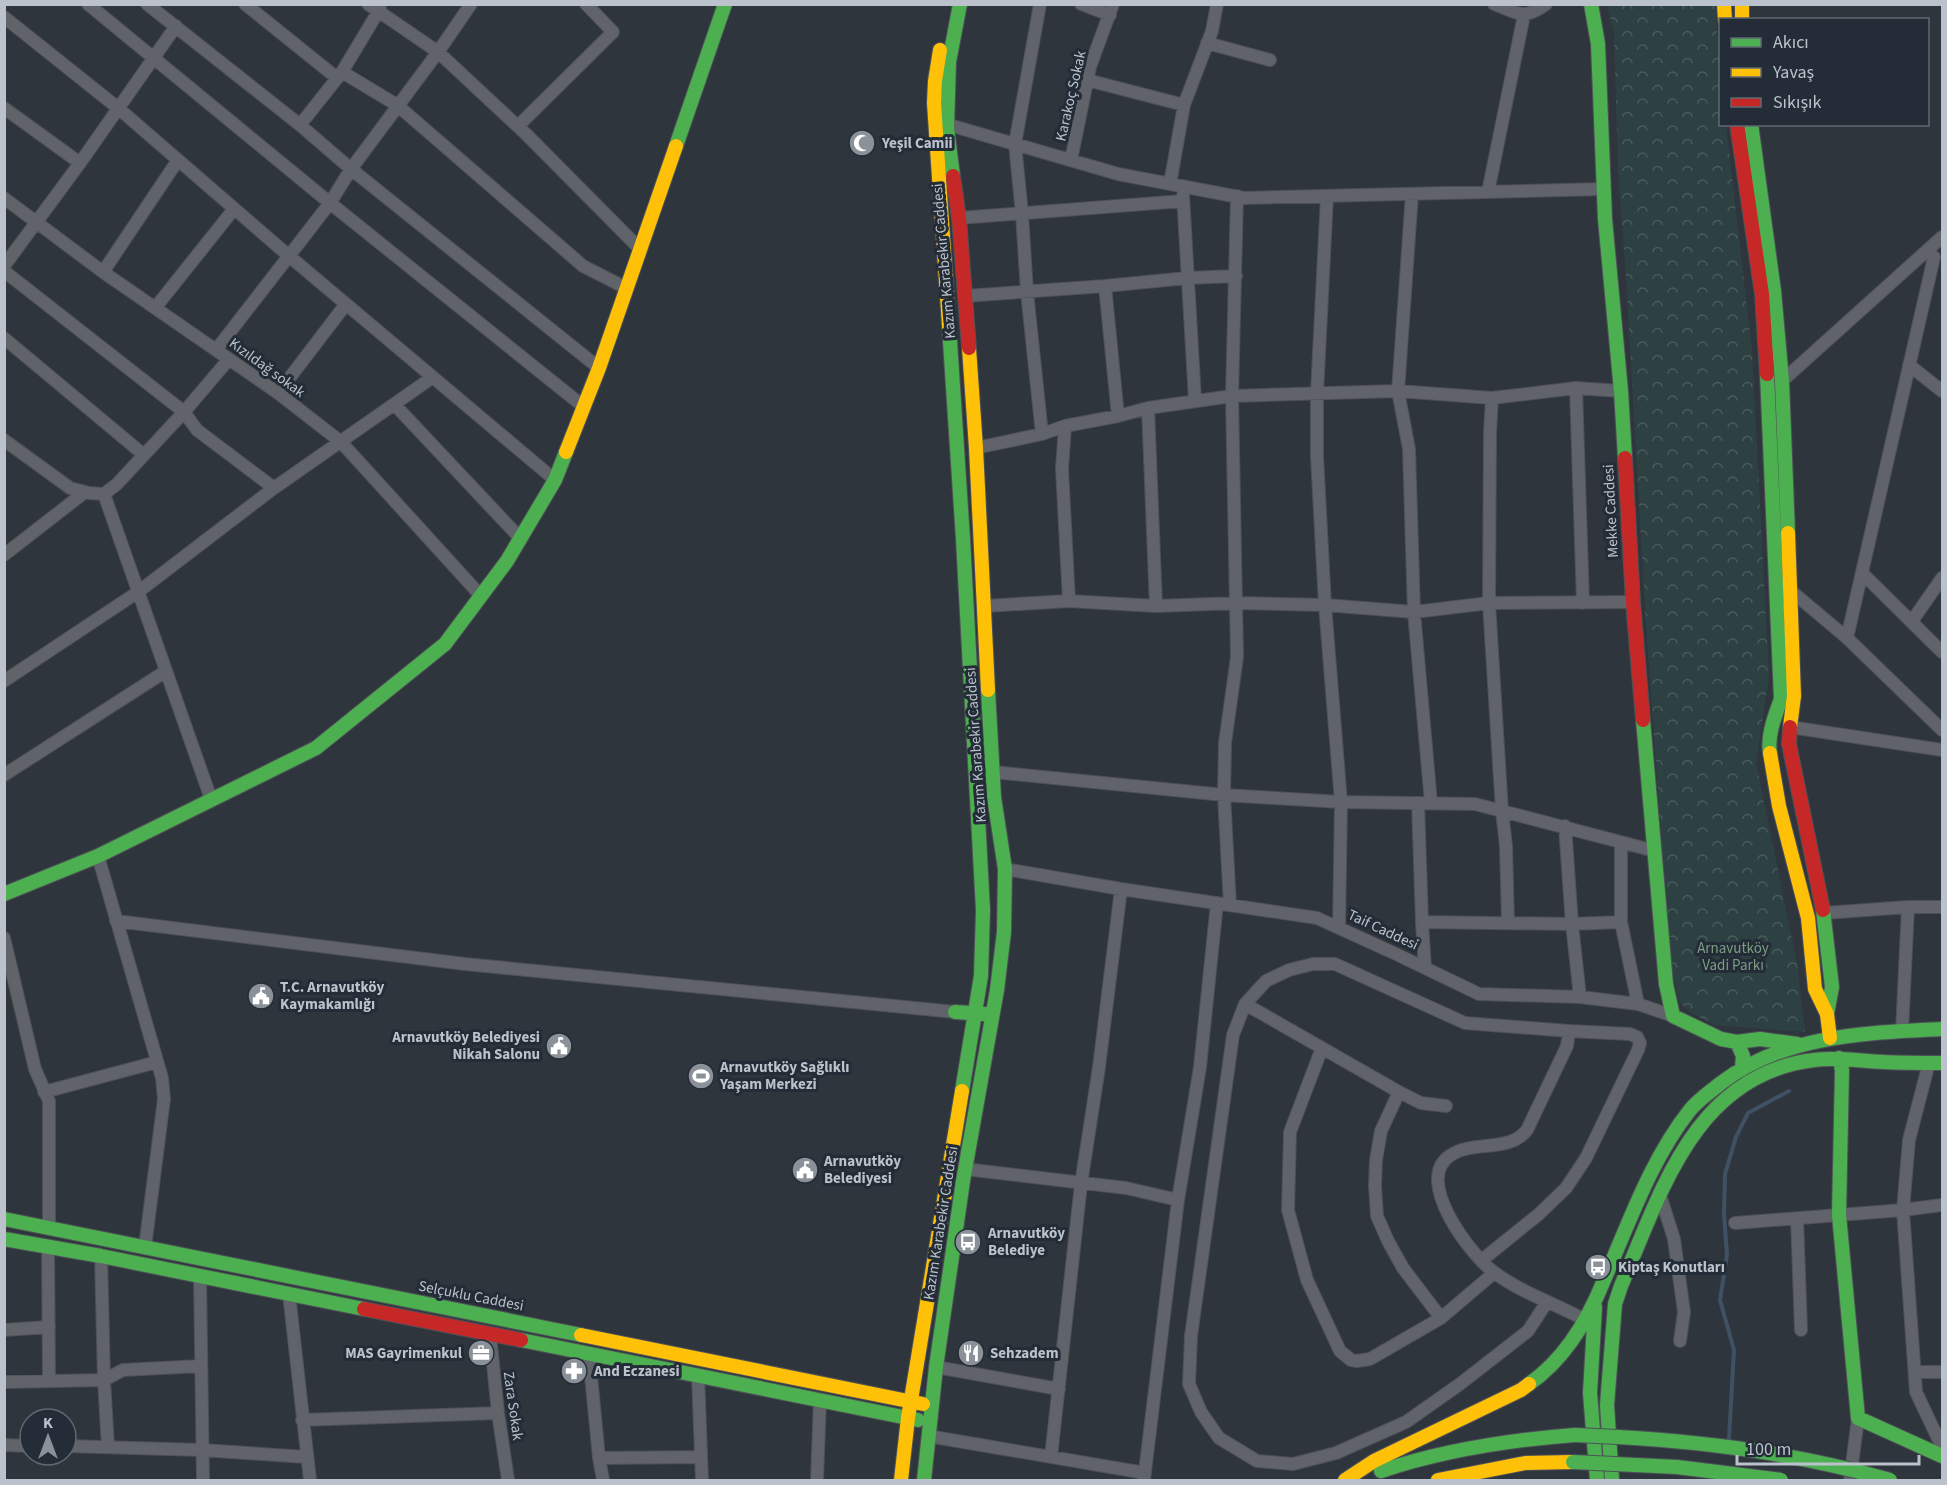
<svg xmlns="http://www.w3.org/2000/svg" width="1947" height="1485" viewBox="0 0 1947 1485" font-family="'Source Sans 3',sans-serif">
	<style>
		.park { fill: url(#park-crowns) }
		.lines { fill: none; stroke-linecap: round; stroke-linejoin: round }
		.stream { stroke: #405164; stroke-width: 4 }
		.street-casing { stroke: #4d5156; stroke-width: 14 }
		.fast-casing { stroke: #4d5156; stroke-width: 16 }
		.slow-casing { stroke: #4d5156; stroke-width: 16 }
		.jam-casing { stroke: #4d5156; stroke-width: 16 }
		.street { stroke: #60646a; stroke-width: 12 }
		.fast { stroke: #4caf50; stroke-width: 14 }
		.slow { stroke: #ffc107; stroke-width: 14 }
		.jam { stroke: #c62828; stroke-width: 14 }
		.fast-bridge-casing { stroke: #4c5258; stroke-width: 16; stroke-linecap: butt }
		.fast-bridge { stroke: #4caf50; stroke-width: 14 }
		.labels { text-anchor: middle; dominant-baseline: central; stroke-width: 6; stroke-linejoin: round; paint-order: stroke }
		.street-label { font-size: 15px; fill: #bbc2cb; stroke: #232c37 }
		.poi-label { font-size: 15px; font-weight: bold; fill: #bbc2cb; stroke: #232c37; text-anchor: start }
		.park-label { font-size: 15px; fill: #7c9e82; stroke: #232c37 }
	</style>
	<defs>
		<pattern id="park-crowns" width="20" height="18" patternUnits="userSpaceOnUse" patternTransform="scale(1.5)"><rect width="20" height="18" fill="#2d4142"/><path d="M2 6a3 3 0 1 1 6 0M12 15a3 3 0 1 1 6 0" fill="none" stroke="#4a5b5c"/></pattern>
	</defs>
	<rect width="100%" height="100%" fill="#2f353c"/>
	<path class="park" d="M1607,5H1715L1720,70V124L1726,125L1752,351L1769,677L1756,763L1797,963L1805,1032L1715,1025L1691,1013L1680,1003L1670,960L1645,610L1626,277L1618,170L1614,32Z"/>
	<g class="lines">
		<path class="stream" d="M1729,1439L1734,1350L1720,1300L1727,1255L1724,1214L1725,1174L1736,1137L1748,1113L1789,1091"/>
		<defs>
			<path id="street" d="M88,4L330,203L584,407
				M147,4L300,125L351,169L599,368
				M245,4L337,78
				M368,4L438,52L526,134L639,248
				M1040,4L1015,144L1022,214L1027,292L1042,434
				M1081,4L1110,15
				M1494,4C1518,13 1523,21 1546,4
				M4,17L118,108L289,256L555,480
				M1207,43L1270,60
				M342,72L397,105L583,266L626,288
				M1087,80L1184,105
				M4,108L80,163
				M946,124L1118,174L1244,198L1604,189
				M300,125L342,72L378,12L380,6
				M518,126L613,32L586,4
				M1071,160L1090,67L1113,4
				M1170,184L1184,105L1212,31L1217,4
				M1488,192L1524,15
				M1412,194L1398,391L1409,449L1414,612L1431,803
				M1183,195L1195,400
				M1327,196L1317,393V456L1325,605L1341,802L1339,928
				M4,198L103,272L278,393L341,442L481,596
				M959,218L1183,201
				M4,266L80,163L176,26
				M4,271L184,412L197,430L274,488L433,377
				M103,272L178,160
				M1105,286L1118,416
				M965,296L1105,286L1187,278L1236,276
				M155,308L234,209
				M4,338L144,455
				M216,350L330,203L351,169L438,52L471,4
				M1909,365L1942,391
				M1782,381L1942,237
				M1576,388L1583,603
				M278,393L346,304
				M1492,398L1490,433L1489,603L1502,811L1506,846L1508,923
				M394,404L520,538
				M1148,408L1156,606
				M1065,426L1062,469L1069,601
				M4,440L70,488L89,493L104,494L117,484L184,412L229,359
				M976,448L1042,434L1065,426L1118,416L1148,408L1232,396L1398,391L1492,398L1576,388L1621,391
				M104,494L211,799
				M4,555L85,492
				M1862,573L1942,652
				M1790,590L1847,638L1942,730
				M984,606L1069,601L1156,606L1237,603L1325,605L1414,612L1489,603L1633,602
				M1912,621L1942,578
				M1847,638L1934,257
				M4,681L138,592L274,488
				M1790,727L1942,750
				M993,772L1224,795L1341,802L1475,804L1655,851
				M4,775L166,671
				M1418,803L1422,922L1425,968
				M1565,826L1572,924L1580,997
				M1621,842V922L1638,1004
				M98,856L162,1078L164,1099L145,1247
				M1005,869L1121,889L1317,918L1396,954L1479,994L1580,997L1638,1004L1673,1016
				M1230,905L1224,795L1225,743L1237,657L1232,396L1237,196
				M1824,913L1908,907H1942
				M116,921L465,964L955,1012
				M1422,922L1572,924L1621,922
				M4,938L35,1069L49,1101V1227
				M1245,1004L1399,1092L1421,1103L1446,1106
				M1569,1031L1567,1046L1527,1130C1509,1153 1474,1140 1451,1155C1412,1179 1471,1256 1495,1273C1522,1293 1556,1304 1585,1320
				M1902,1031L1908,907
				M1322,1048L1290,1132L1288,1210L1307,1280L1340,1351L1351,1360L1357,1361L1370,1359L1441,1318L1494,1273
				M1929,1063L1909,1140L1903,1210L1916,1392L1942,1447
				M44,1092L157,1062
				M1399,1092L1381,1131L1376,1160L1375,1186L1377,1216L1388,1241L1403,1268L1441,1318
				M965,1169L1126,1188L1178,1200
				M1660,1195L1674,1239L1684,1312L1680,1341
				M1797,1218L1801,1330
				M1735,1223L1903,1210L1942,1205
				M48,1247L49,1381
				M101,1256L104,1380L108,1447
				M1482,1260L1539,1214L1566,1188L1586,1158L1638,1050L1640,1043L1637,1037L1630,1034L1569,1031L1465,1023L1335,964H1313L1289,970L1266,981L1245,1004L1233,1035L1191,1336L1189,1384L1201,1412L1219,1438L1257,1461L1293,1464L1336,1453L1406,1422L1460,1384L1528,1331L1547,1302
				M200,1277L203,1480
				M289,1294L310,1480
				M4,1330L49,1327
				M490,1335L498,1413L508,1480
				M589,1355L599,1458L603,1480
				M936,1367L1059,1389
				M1915,1372H1942
				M698,1375L702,1480
				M4,1382L104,1380L123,1370L200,1366
				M302,1420L498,1413
				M928,1436L1145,1473
				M4,1445L30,1446
				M66,1446L202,1450L306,1457
				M1051,1457L1081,1184L1099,1067L1121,889
				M599,1458L701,1457
				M817,1480L820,1400
				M1144,1480L1178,1200L1200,1067L1217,903
				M1850,1480L1858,1418"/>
			<path id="fast" d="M1591,4L1598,44L1605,219L1621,391L1625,458
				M1751,124L1774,291L1782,381L1788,533
				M676,146L725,4
				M953,176L947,128L949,62L960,4
				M949,326L963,539L983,910L981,976L962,1091
				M1767,374L1781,699C1775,716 1767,735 1770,753
				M1643,720L1666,984L1673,1016L1721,1039L1737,1042
				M4,894L98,856L316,748L445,644L507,561L555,480L566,452
				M1823,910L1832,987L1827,1014
				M955,1012L985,1014
				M1839,1058L1842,1070L1839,1215L1858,1418L1942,1456
				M1742,1067L1743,1056L1737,1042L1760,1039L1797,1044
				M4,1219L581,1335
				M4,1239L101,1256L364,1309
				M1604,1280C1629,1223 1651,1159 1690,1110C1699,1099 1710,1092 1721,1083C1783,1035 1866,1033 1942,1029
				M1621,1286C1661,1192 1695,1074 1814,1060C1838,1057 1859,1061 1883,1062C1902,1063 1922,1063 1942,1063
				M1595,1307L1590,1393L1597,1480
				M521,1340L918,1420
				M1529,1384C1565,1359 1588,1320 1604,1280
				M1381,1471C1444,1450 1509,1440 1575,1435
				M924,1480L936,1367L963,1181L997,990L1004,932L1005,869L994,797L988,690
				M1612,1480L1607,1405L1615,1304L1621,1286"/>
			<path id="slow" d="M1724,4L1725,20
				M1742,4V20
				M940,50L935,81L934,103L949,326
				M969,348L976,448L988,690
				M566,452L599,368L676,146
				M1788,533L1794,696L1790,727
				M1770,753L1779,806L1808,918L1815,989L1827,1014L1830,1038
				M581,1335L923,1404
				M901,1480L908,1418L962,1091
				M1345,1480L1374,1461L1521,1390L1529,1384
				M1438,1480L1525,1463L1573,1462"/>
			<path id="jam" d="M1737,124L1762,294L1767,374
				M953,176L959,218L969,348
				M1625,458L1633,602L1643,720
				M1790,727L1789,744L1823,910
				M364,1309L521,1340"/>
		</defs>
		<use href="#street" class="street-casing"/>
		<use href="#fast" class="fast-casing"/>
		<use href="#slow" class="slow-casing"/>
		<use href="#jam" class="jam-casing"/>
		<use href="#street" class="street"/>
		<use href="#fast" class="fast"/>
		<use href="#slow" class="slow"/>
		<use href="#jam" class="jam"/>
		<defs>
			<path id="fast-bridge" d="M1575,1435C1683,1439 1785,1450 1890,1480
				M1573,1462L1677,1467L1781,1480"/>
		</defs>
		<use href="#fast-bridge" class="fast-bridge-casing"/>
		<use href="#fast-bridge" class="fast-bridge"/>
	</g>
	<defs>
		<symbol id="mosque-disc" viewBox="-11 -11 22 22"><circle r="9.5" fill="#8a9199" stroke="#232c37"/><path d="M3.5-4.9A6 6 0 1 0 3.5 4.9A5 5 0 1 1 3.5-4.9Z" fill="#fff"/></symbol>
		<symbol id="civic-disc" viewBox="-11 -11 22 22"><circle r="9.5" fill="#8a9199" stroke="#232c37"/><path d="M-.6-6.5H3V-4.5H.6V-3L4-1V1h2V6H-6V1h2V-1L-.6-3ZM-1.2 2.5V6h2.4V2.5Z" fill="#fff"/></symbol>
		<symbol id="stadium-disc" viewBox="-11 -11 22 22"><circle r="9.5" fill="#8a9199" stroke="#232c37"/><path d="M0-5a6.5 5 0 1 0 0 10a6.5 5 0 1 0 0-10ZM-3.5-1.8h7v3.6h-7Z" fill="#fff"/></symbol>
		<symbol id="bus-disc" viewBox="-11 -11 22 22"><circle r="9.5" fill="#8a9199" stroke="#232c37"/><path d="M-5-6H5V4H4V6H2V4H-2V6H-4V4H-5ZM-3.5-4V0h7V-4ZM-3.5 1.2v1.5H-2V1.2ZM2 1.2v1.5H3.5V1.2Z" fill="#fff"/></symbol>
		<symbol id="office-disc" viewBox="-11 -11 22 22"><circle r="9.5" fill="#8a9199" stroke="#232c37"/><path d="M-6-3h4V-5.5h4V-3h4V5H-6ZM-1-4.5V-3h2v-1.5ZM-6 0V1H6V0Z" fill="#fff"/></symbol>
		<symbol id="restaurant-disc" viewBox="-11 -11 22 22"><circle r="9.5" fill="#8a9199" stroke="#232c37"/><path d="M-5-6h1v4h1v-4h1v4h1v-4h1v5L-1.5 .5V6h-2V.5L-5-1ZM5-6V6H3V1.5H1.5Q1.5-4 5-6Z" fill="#fff"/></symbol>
		<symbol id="pharmacy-disc" viewBox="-11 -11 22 22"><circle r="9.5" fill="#8a9199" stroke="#232c37"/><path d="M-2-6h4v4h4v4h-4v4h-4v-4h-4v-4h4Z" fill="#fff"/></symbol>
	</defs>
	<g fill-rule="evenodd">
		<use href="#mosque-disc" x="847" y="128" width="30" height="30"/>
		<use href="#civic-disc" x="246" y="981" width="30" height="30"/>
		<use href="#civic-disc" x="544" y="1031" width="30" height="30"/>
		<use href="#stadium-disc" x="686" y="1061" width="30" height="30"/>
		<use href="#civic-disc" x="790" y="1155" width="30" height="30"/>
		<use href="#bus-disc" x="953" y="1227" width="30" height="30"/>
		<use href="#bus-disc" x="1583" y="1252" width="30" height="30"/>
		<use href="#office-disc" x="466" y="1338" width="30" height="30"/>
		<use href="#restaurant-disc" x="956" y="1338" width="30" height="30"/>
		<use href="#pharmacy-disc" x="559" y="1356" width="30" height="30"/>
	</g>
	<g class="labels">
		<g class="street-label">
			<text transform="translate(1071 96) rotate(-77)">Karakoç Sokak</text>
			<text transform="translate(944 261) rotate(-95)">Kazım Karabekir Caddesi</text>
			<text transform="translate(267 368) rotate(36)">Kızıldağ sokak</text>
			<text transform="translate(1611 511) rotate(-93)">Mekke Caddesi</text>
			<text transform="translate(976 745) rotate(-94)">Kazım Karabekir Caddesi</text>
			<text transform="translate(1383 930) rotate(25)">Taif Caddesi</text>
			<text transform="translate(941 1223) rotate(-81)">Kazım Karabekir Caddesi</text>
			<text transform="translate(471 1296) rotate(11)">Selçuklu Caddesi</text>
			<text transform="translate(513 1406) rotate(82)">Zara Sokak</text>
		</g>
		<g class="poi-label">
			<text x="882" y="143">Yeşil Camii</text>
			<text x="280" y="987">T.C. Arnavutköy<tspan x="280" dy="17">Kaymakamlığı</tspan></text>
			<text x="540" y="1037" text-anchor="end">Arnavutköy Belediyesi<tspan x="540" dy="17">Nikah Salonu</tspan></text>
			<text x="720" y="1067">Arnavutköy Sağlıklı<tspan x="720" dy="17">Yaşam Merkezi</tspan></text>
			<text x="824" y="1161">Arnavutköy<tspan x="824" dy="17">Belediyesi</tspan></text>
			<text x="988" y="1233">Arnavutköy<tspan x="988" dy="17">Belediye</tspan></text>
			<text x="1618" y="1267">Kiptaş Konutları</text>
			<text x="462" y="1353" text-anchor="end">MAS Gayrimenkul</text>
			<text x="990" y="1353">Sehzadem</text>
			<text x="594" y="1371">And Eczanesi</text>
		</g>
		<g class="park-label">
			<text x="1733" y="948">Arnavutköy<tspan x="1733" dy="17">Vadi Parkı</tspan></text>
		</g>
	</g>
	<rect width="1947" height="1485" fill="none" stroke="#bbc2cb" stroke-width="12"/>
	<rect x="1719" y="18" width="210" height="108" fill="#232c37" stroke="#606872" stroke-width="1.5"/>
	<rect x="1731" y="38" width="30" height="9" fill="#4caf50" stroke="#606872" stroke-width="1.5"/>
	<text x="1773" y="48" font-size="18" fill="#bbc2cb">Akıcı</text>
	<rect x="1731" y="68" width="30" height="9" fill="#ffc107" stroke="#606872" stroke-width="1.5"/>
	<text x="1773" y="78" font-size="18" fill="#bbc2cb">Yavaş</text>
	<rect x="1731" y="98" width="30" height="9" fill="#c62828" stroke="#606872" stroke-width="1.5"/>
	<text x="1773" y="108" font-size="18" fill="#bbc2cb">Sıkışık</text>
	<g transform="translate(48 1437)"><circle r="28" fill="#232c37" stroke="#606872" stroke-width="1.5"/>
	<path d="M0-4.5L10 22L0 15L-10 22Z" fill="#8a9199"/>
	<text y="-9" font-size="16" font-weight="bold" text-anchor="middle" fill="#bbc2cb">K</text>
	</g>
	<path d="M1737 1455v9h182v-9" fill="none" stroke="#bbc2cb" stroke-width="3"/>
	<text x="1746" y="1455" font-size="18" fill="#bbc2cb" stroke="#232c37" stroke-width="4.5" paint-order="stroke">100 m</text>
</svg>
